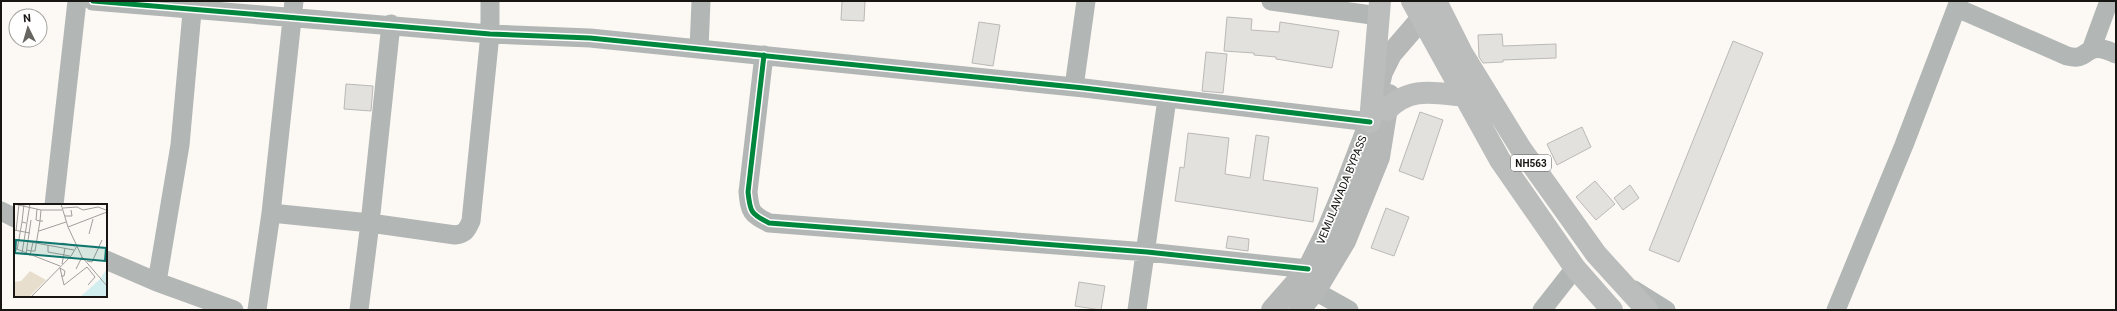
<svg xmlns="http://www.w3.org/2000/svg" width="2117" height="311" viewBox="0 0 2117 311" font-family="Roboto,sans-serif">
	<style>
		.building { fill: #e3e1de; stroke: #bbb9b6 }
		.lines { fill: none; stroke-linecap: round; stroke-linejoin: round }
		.minor { stroke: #b2b6b5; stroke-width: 19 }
		.major { stroke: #b5b8b7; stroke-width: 22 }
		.highway { stroke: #babdbc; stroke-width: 22 }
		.cycleway-casing { stroke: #fff; stroke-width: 8 }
		.cycleway { stroke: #00873e; stroke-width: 5 }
		.labels { text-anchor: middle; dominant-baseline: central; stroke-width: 3.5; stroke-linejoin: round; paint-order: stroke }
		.shield { fill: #fff; stroke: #5d5c5a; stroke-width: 1 }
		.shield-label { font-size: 10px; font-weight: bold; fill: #171613 }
		.street-label { font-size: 11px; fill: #171613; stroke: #fff }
		.inset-road { fill: none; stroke: #a09e9b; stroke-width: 1 }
		.view { fill: #0f766e; fill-opacity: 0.15; stroke: #0f766e; stroke-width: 2 }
		.inset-edge { fill: none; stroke: #171613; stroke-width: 2 }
	</style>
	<rect width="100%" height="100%" fill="#fcf9f5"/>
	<path class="building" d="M842,1H865L864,21L841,20Z
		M1227,17L1252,19L1251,30L1279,32L1280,22L1339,31L1332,68L1276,59V57L1254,55V53L1224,51Z
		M979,22L1000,25L993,66L972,63Z
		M1502,34L1503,46L1556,44V58L1503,60V62L1483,63L1479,57L1478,35Z
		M1733,41L1763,53L1679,262L1649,250Z
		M1206,52L1227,54L1223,93L1202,91Z
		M346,84L373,86L371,111L344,109Z
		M1420,112L1443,120L1423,180L1399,171Z
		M1582,127L1591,147L1557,165L1547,144Z
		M1188,133L1229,138L1225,174L1250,178L1256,135L1269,137L1263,180L1318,188L1313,222L1175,201L1180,167L1184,168Z
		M1595,181L1615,204L1596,220L1576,197Z
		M1630,185L1639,198L1623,210L1614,198Z
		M1386,208L1409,217L1394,256L1371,248Z
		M1228,236L1249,239L1248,251L1226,248Z
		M1079,282L1105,286L1101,310L1075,306Z"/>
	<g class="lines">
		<path class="minor" d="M93,1L490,34L590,38L1084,88L1370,122
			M1271,1L1379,16
			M1957,8L2067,56C2081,59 2080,56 2091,50C2099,46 2109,51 2116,54
			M699,49L701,1
			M2091,50L2109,1
			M764,55L748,192C750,212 751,214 769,223L1147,252L1308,269
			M1074,87L1086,1
			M54,205L77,1
			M1,211L15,218
			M271,213L370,223L391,24
			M106,260L157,282L234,310
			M157,282L180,145L193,1
			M1634,290L1666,310
			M1315,291L1349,310
			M257,310L271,213L294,1
			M359,310L370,223L455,235C465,234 467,230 471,221L490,34V1
			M1137,310L1167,99
			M1542,310L1575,268
			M1836,310L1904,145L1959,1"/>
		<path class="major" d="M1272,310L1308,269L1326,233L1342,195L1370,122L1382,72L1391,54L1422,18L1437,10
			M1299,310L1315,291L1345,241L1379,157L1389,95"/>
		<path class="highway" d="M1412,1L1500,160L1575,268L1612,310
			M1436,1L1462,53L1521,149L1596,254L1647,310
			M1387,110C1410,86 1434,93 1465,96
			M1370,122L1380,1"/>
		<defs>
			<path id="cycleway" d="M93,1L490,34L590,38L1084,88L1370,122
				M764,55L748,192C750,212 751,214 769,223L1147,252L1308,269"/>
		</defs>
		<use href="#cycleway" class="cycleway-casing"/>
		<use href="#cycleway" class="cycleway"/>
	</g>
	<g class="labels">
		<rect class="shield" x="1511" y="155" width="40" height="16" rx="3"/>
		<g class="shield-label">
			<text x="1531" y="163">NH563</text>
		</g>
		<g class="street-label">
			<text transform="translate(1342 190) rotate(-68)">VEMULAWADA BYPASS</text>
		</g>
	</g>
	<g transform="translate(14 204)">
		<rect width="93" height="93" fill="#fcf9f5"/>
		<path d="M16,67L32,76L15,93H0V78L7,77Z" fill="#e8dece"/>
		<path d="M93,65V93H66L85,76Z" fill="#d3eeee"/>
		<path class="inset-road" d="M0,0L27,6H48M47,0L54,23M49,4L63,3L69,6L84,3L92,6M23,5L22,16L26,17L27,6M93,8L54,23L68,53L93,82M51,12H58L57,6M8,18L10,0M0,26L16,29M2,27L5,0M25,27L52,18M75,30L79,15M0,35L60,46M48,39L61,42M34,41V48L56,52M0,44L46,62M3,46L8,18L12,19M13,46L17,47L19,38M8,49L16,0M12,50L17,16M16,52L17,47H21L26,17H29M73,57L78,58L88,36M48,60L51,44M73,63L81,73L74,81M46,64L50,81L73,63M46,64L51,67L50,72H47M62,65L68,53M17,93L57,52L63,42"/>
		<path class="view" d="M2,36L92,44L91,57L1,49Z"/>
		<rect width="93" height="93" class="inset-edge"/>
	</g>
	<rect width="2117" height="311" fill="none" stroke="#171613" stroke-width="4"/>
	<g transform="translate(28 28) rotate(355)"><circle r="19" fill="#ffffff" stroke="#a2a2a1"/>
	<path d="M0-3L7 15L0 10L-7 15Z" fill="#676562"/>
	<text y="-6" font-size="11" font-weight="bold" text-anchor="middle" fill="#171613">N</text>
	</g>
</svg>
